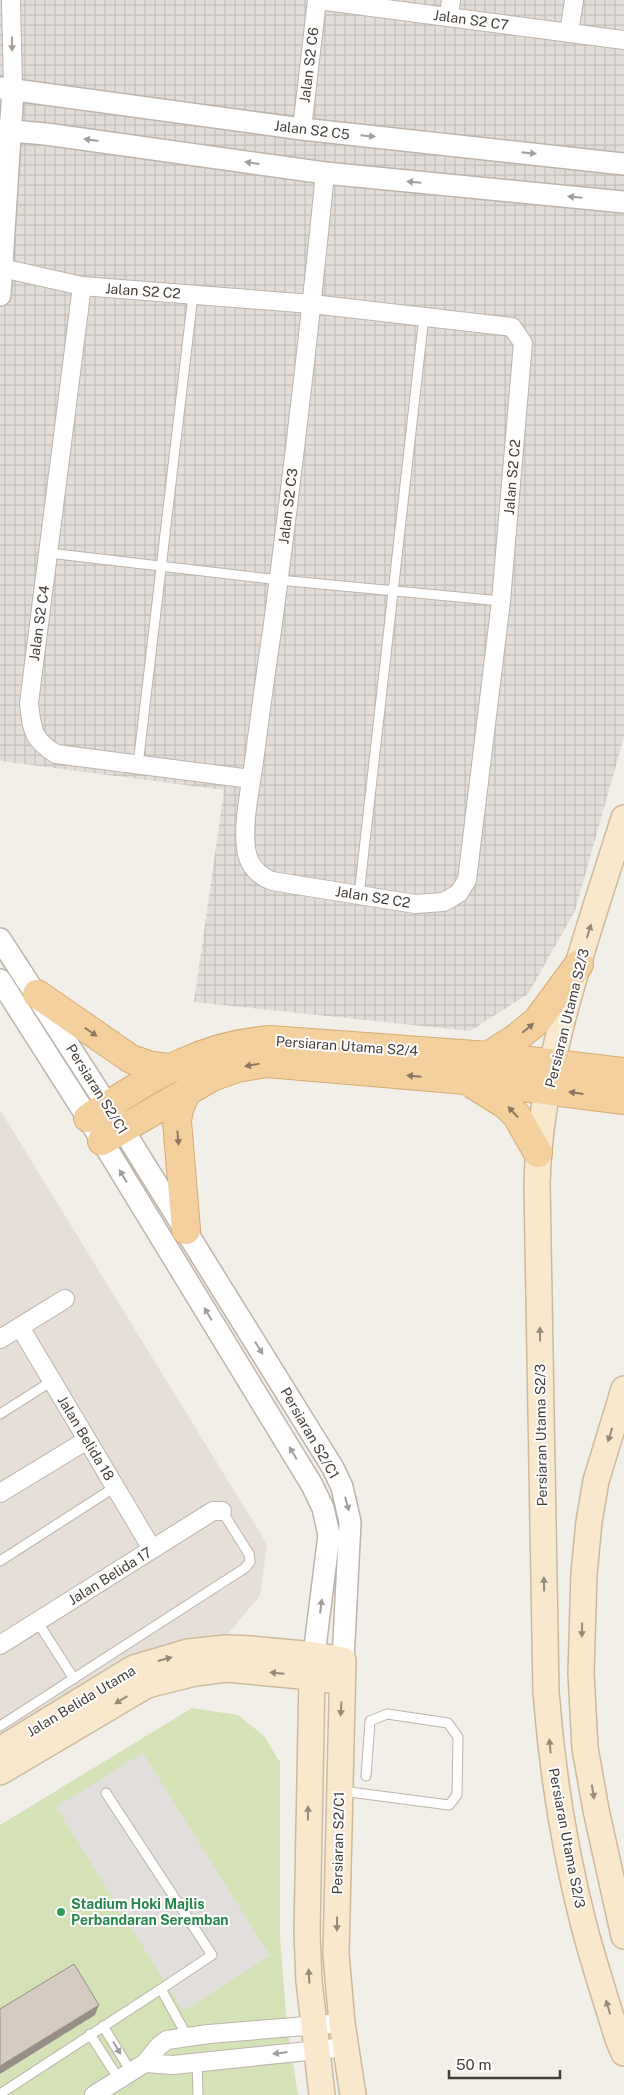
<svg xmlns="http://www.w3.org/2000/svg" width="624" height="2095" viewBox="0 0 624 2095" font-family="'Public Sans',sans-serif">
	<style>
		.residential { fill: #e6dfd7 }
		.industrial { fill: url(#industrial-grid) }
		.pitch { fill: #d4e2b5 }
		.parking { fill: #e1dedc }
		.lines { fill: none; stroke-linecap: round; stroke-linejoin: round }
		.service-casing { stroke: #bdb4ab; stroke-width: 11 }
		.minor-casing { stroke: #bdb4ab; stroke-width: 20 }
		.tertiary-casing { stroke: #bdb4ab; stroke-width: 24 }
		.secondary-casing { stroke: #cdba9c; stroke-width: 28 }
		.primary-casing { stroke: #d8ab70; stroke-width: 30 }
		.service { stroke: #fff; stroke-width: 9 }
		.minor { stroke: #fff; stroke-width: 18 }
		.tertiary { stroke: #fff; stroke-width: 21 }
		.secondary { stroke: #f9e8cb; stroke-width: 25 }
		.primary { stroke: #f4d09f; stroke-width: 28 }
		.shaded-wall { fill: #968e87 }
		.building { fill: #d6cbc1; stroke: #968e87 }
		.oneway { fill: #a29e9b }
		.oneway2 { fill: #968a7a }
		.oneway3 { fill: #8b7861 }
		.leisure-dot { fill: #2e9e5b; stroke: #fff; stroke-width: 2 }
		.labels { text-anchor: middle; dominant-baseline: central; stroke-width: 4; stroke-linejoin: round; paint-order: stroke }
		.street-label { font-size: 14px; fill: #453e37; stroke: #fff }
		.leisure-label { font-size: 14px; font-weight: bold; fill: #27864d; stroke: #fff; text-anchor: start }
	</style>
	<defs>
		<pattern id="industrial-grid" width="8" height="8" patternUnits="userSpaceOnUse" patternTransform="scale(1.25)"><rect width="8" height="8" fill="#e2ddd9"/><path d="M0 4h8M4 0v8" fill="none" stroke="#c3bfbb"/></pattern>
	</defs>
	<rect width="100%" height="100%" fill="#f2eee8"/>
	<path class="residential" d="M0,1110L267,1544L260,1596L225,1637L0,1747Z"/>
	<path class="industrial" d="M0,0H624V737L575,911L528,994L470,1031L194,1002L224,790L0,761Z"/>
	<path class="pitch" d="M192,1708L238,1715L264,1736L280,1762V1937L287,2027L298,2095H0V1825Z"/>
	<path class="parking" d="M143,1753L270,1956L183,2011L56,1807Z"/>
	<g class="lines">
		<defs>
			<path id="service" d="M49,553L279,580L501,601
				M138,765L193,295
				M359,895L424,316
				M0,1414L52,1381
				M0,1561L115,1487
				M37,1621L74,1679
				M0,1726L245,1568L250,1562L249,1554L222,1511
				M342,1791L449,1805L457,1795L458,1737L448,1723L387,1714L370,1721L366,1776
				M106,1793L212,1955L161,1989
				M103,2026L130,2070
				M90,2034L118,2078
				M197,2063L198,2095
				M0,2094L161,1989L187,2036"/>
			<path id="minor" d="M11,0L13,89
				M318,0L624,40
				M449,17L451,0
				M569,33L574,0
				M302,129L317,0
				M2,268L82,286L312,304L512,327L523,343L501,601L467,880L459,893L444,902L415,904L272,881C257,875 248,865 246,848C243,823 249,795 253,769C259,723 265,677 272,631C292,479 310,326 325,173
				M82,286L29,703C32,730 32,739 56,754L251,779
				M20,1327L152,1549
				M0,1339L65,1299
				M0,1493L87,1440
				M0,1645L213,1511H222
				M145,2063L173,2065L346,2047
				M94,2095L145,2063L159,2046L167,2040L209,2034L342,2023"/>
			<path id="tertiary" d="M0,88L302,129L624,164
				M0,130L46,134L325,173L624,202
				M0,295L13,89
				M0,939L122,1128L333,1468L342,1487L350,1522L343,1660
				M0,980L88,1118L312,1485L323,1508L329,1535L314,1655"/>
			<path id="secondary" d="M624,818C588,934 540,1061 537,1184L546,1692C552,1770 564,1847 583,1922C593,1961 606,2000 618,2039L624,2053
				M624,1389L596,1481L589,1522L584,1574L581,1673L585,1748L596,1810L624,1936
				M314,1655L312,1677L307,1933L309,1981L322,2095
				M0,1750L134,1668L188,1652L227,1648L252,1649L314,1655L343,1660L336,1954L342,2023L353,2095
				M0,1772L147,1685L195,1673L226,1669L312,1677L328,1680"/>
			<path id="primary" d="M37,994L131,1059L148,1065L169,1068
				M488,1056L516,1038L537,1021L579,964
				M474,1085L506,1105L517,1116L538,1153
				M88,1118C150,1079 195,1046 270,1040L488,1056L624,1072
				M102,1141L212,1077L237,1068L267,1063L466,1080L624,1100
				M186,1230L177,1121L179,1109L187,1091"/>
		</defs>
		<use href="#service" class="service-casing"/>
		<use href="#minor" class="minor-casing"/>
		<use href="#tertiary" class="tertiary-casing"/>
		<use href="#secondary" class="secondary-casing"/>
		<use href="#primary" class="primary-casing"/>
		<use href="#service" class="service"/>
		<use href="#minor" class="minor"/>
		<use href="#tertiary" class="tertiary"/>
		<use href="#secondary" class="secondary"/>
		<use href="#primary" class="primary"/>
	</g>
	<path class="shaded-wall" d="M99,2005L95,2015L0,2074V2066Z"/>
	<path class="building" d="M74,1964L99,2005L0,2066V2009Z"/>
	<defs><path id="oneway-solid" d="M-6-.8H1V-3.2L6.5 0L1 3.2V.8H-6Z" transform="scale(1.25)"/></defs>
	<g class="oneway">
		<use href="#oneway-solid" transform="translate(12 44) rotate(89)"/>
		<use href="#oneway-solid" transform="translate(368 136) rotate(6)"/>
		<use href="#oneway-solid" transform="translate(91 140) rotate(-172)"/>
		<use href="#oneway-solid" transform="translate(529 153) rotate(6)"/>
		<use href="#oneway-solid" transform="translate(252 163) rotate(-172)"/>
		<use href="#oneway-solid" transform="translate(414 182) rotate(-175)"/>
		<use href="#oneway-solid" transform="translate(575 197) rotate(-175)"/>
		<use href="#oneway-solid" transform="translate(123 1176) rotate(-121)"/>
		<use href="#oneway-solid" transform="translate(208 1314) rotate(-121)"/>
		<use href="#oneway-solid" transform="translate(259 1348) rotate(58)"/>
		<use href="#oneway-solid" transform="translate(293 1453) rotate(-121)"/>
		<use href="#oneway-solid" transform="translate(347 1504) rotate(75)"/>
		<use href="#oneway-solid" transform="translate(321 1606) rotate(-83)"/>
		<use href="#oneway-solid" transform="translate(117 2048) rotate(59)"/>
		<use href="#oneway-solid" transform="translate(280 2053) rotate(173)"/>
	</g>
	<g class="oneway2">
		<use href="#oneway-solid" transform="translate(589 931) rotate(-73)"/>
		<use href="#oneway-solid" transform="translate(540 1334) rotate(-91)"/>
		<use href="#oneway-solid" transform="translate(610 1435) rotate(107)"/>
		<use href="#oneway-solid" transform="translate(544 1584) rotate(-91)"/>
		<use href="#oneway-solid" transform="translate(582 1630) rotate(91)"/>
		<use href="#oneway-solid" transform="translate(165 1659) rotate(-15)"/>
		<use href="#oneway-solid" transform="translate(277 1673) rotate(-175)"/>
		<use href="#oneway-solid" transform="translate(121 1700) rotate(149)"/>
		<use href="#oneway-solid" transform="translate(341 1709) rotate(93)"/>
		<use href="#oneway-solid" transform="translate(550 1746) rotate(-95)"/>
		<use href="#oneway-solid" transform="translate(593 1792) rotate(81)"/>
		<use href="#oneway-solid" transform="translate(308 1813) rotate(-89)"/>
		<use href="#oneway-solid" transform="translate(337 1924) rotate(91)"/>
		<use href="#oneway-solid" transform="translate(309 1976) rotate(-93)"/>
		<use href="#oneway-solid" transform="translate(608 2007) rotate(-107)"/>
	</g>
	<g class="oneway3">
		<use href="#oneway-solid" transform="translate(528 1028) rotate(-40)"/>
		<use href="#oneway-solid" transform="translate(91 1032) rotate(35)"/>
		<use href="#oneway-solid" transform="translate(252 1065) rotate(170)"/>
		<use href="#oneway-solid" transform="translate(414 1076) rotate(-175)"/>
		<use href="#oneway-solid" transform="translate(576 1093) rotate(-172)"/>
		<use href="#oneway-solid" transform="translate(513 1112) rotate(-133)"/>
		<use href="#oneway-solid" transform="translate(178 1138) rotate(85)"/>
	</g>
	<circle class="leisure-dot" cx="61" cy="1912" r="5"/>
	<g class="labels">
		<g class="street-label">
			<text transform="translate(471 20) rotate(8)">Jalan S2 C7</text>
			<text transform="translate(309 65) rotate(-83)">Jalan S2 C6</text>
			<text transform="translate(312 130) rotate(7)">Jalan S2 C5</text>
			<text transform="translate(143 291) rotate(4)">Jalan S2 C2</text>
			<text transform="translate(512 477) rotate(-85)">Jalan S2 C2</text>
			<text transform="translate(288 506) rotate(-83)">Jalan S2 C3</text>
			<text transform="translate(39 623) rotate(-82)">Jalan S2 C4</text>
			<text transform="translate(373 897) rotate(9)">Jalan S2 C2</text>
			<text transform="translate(567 1018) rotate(-76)">Persiaran Utama S2/3</text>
			<text transform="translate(347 1046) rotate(4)">Persiaran Utama S2/4</text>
			<text transform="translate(97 1089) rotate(58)">Persiaran S2/C1</text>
			<text transform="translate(310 1433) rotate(60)">Persiaran S2/C1</text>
			<text transform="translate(541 1435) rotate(-91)">Persiaran Utama S2/3</text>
			<text transform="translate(86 1438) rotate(59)">Jalan Belida 18</text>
			<text transform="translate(110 1576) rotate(-32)">Jalan Belida 17</text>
			<text transform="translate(81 1701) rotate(-31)">Jalan Belida Utama</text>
			<text transform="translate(567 1838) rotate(79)">Persiaran Utama S2/3</text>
			<text transform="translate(338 1843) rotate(-89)">Persiaran S2/C1</text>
		</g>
		<g class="leisure-label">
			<text x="71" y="1904">Stadium Hoki Majlis<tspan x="71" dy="16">Perbandaran Seremban</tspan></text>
		</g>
	</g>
	<path d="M449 2070v8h111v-8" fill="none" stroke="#453e37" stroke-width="2.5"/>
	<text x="456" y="2070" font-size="15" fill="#453e37" stroke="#ffffff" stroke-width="4" paint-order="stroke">50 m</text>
</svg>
